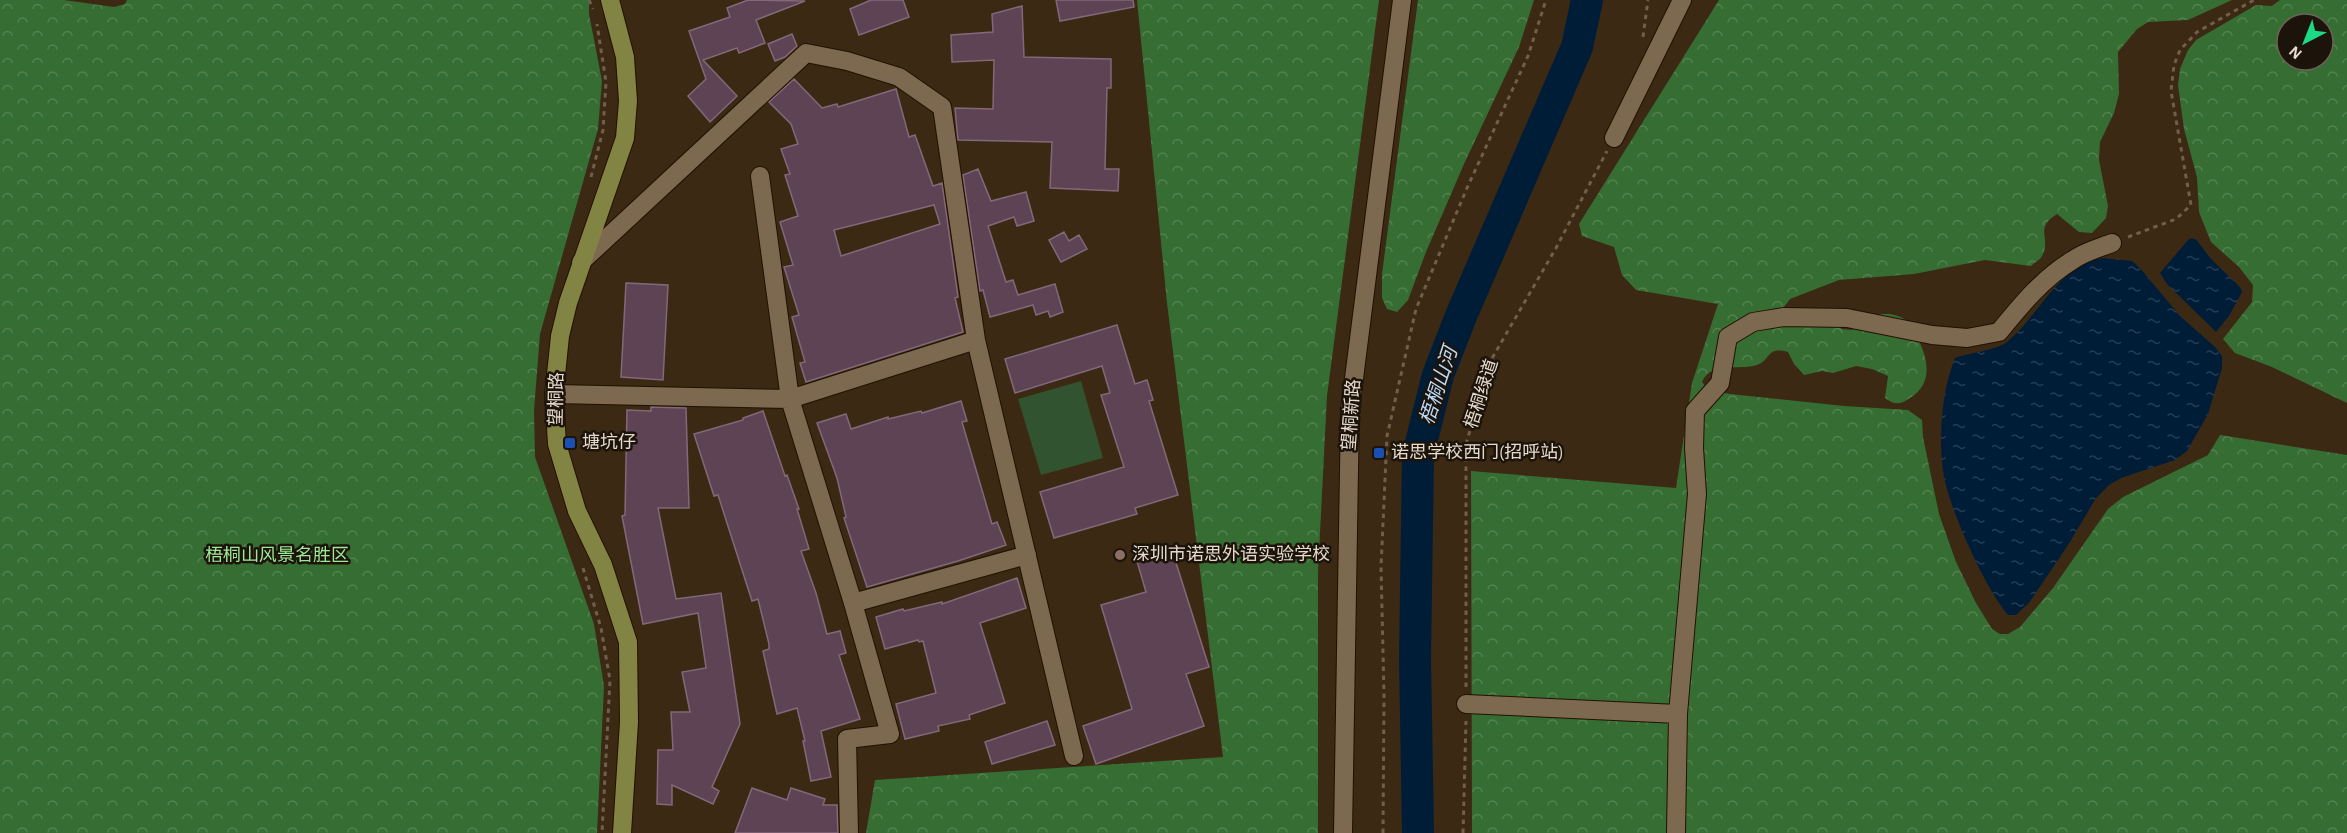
<svg xmlns="http://www.w3.org/2000/svg" width="2347" height="833" viewBox="0 0 2347 833" font-family="'Alegreya Sans','Noto Sans SC',sans-serif">
	<style>
		.grass { fill: #31532f }
		.forest { fill: url(#forest-crowns); fill-rule: evenodd }
		.water { fill: url(#water-ripples) }
		.lines { fill: none; stroke-linecap: round; stroke-linejoin: round }
		.river { stroke: #001d38; stroke-width: 32 }
		.building { fill: #5d4353; stroke: #84687a; stroke-width: 1.5; fill-rule: evenodd }
		.minor-casing { stroke: #210; stroke-width: 20 }
		.major-casing { stroke: #210; stroke-width: 20 }
		.path { stroke: #6f5f4c; stroke-width: 3; stroke-dasharray: 4.5 4.5; stroke-linecap: butt }
		.minor { stroke: #7d6850; stroke-width: 18 }
		.major { stroke: #818443; stroke-width: 18 }
		.transit-dot { fill: #1a4fb4; stroke: #1c140a; stroke-width: 2 }
		.education-dot { fill: #8d6e63; stroke: #1c140a; stroke-width: 2 }
		.labels { text-anchor: middle; dominant-baseline: central; stroke-width: 5; stroke-linejoin: round; paint-order: stroke }
		.street-label { font-size: 18px; fill: #e6dacd; stroke: #1c140a }
		.poi-label { font-size: 18px; fill: #e6dacd; stroke: #1c140a; text-anchor: start }
		.park-label { font-size: 18px; fill: #9bea96; stroke: #1c140a }
		.water-label { font-size: 20px; font-style: italic; fill: #badaf9; stroke: #1c140a }
	</style>
	<defs>
		<pattern id="forest-crowns" width="20" height="18" patternUnits="userSpaceOnUse" patternTransform="scale(1.5)"><rect width="20" height="18" fill="#366d33"/><path d="M2 6a3 3 0 1 1 6 0M12 15a3 3 0 1 1 6 0" fill="none" stroke="#53814f"/></pattern>
		<pattern id="water-ripples" width="26" height="14" patternUnits="userSpaceOnUse" patternTransform="scale(1.5)"><rect width="26" height="14" fill="#001d38"/><path d="M2 4q2-2 4 0t4 0M15 11q2-2 4 0t4 0" fill="none" stroke="#253d54"/></pattern>
	</defs>
	<rect width="100%" height="100%" fill="#3b2913"/>
	<path class="grass" d="M1081,381L1103,458L1041,475L1018,399Z"/>
	<path class="forest" d="M0,0H64L114,7L125,4L127,0H589V14L602,81L598,129L540,334L534,410L535,457L594,624L604,686L597,833H0Z
		M1137,0H1379L1327,396L1318,572V833H866L875,780L1223,757L1167,303Z
		M1418,0H1534L1519,47L1464,164L1426,252L1408,300L1397,312L1387,309L1382,298V274Z
		M1719,0H2232L2188,20L2148,22L2137,29L2118,52L2119,94L2114,113L2100,142L2099,160L2108,206L2106,218L2092,233L2079,232L2057,214C2033,229 2052,238 2042,256C2040,260 2034,263 2031,266L1985,260L1914,274L1839,280L1790,299L1780,312L1831,321L1842,329L1852,330C1865,316 1889,307 1907,321C1911,324 1915,332 1917,337C1928,358 1934,383 1910,398C1900,405 1894,405 1885,398L1888,376L1872,369L1856,366L1833,373L1822,371L1804,375L1794,364L1788,352C1766,346 1772,359 1757,365C1738,371 1712,360 1702,382C1709,392 1719,392 1730,394L1844,406L1908,410L1922,420L1923,437L1939,514L1956,562L1976,603L1992,629L2000,634H2008L2020,627L2053,588L2108,509L2123,497L2208,455L2220,435L2347,455V833H1472L1471,471L1676,488L1692,383L1718,304L1636,290L1622,275L1614,247L1582,236L1579,224Z
		M2280,0H2347V403L2272,367L2235,353L2223,339L2252,302L2253,285L2239,267L2211,242L2199,212L2197,177L2184,129L2178,85L2180,69L2188,50L2196,40L2256,5L2272,6ZM2287,24H2323V60H2287Z"/>
	<path class="water" d="M2195,238L2211,259L2240,287L2242,292L2229,316L2216,332L2167,284L2160,273L2189,239Z
		M2103,258L2132,261L2140,268L2180,316L2215,347L2222,356V368L2208,414L2187,451L2175,460L2121,478L2109,485L2096,498L2070,542L2029,603L2016,615H2008C1985,588 1951,512 1944,477C1938,441 1941,392 1955,358C1968,353 1997,350 2007,342C2041,314 2057,266 2103,258Z"/>
	<g class="lines">
		<path class="river" d="M1418,833L1415,658L1418,455L1438,375L1461,316L1577,47L1587,0"/>
	</g>
	<path class="building" d="M748,0L805,1L756,20L765,43L739,53L737,48L703,60L737,96L710,122L688,96L706,79L689,31L730,17L727,8Z
		M871,0H903L909,17L859,35L850,9Z
		M1056,0H1133L1134,7L1060,21Z
		M1022,6L1024,57L1111,59V88H1107L1105,169H1119L1118,191L1050,188L1052,142L958,140L955,108L993,109L994,60L952,62L951,35L993,32L992,14Z
		M792,34L797,46L785,57L775,61L768,44Z
		M794,79L822,108L837,104L838,107L896,89L909,137L915,135L933,186L942,183L958,297L955,298L963,332L806,382L800,363L805,362L792,317L799,315L784,267L793,265L780,222L798,216L785,175L790,174L781,149L798,144L791,124L769,102ZM934,205L940,224L841,256L834,230Z
		M978,169L991,201L1026,192L1034,221L1017,226L1014,217L988,226L1006,282L1013,280L1018,295L1055,284L1063,312L1050,317L1048,311L1036,315L1033,305L990,317L983,290L980,291L963,175Z
		M1064,232L1069,241L1079,235L1087,249L1061,262L1049,240Z
		M626,283L668,285L663,380L621,377Z
		M1117,325L1135,384L1147,380L1153,400L1149,401L1178,495L1135,508L1137,514L1054,538L1040,492L1124,467L1101,395L1110,393L1102,366L1015,393L1005,359Z
		M961,401L967,421L962,422L992,524L997,522L1006,545L958,561L867,587L844,518L846,517L837,478L817,423L846,414L851,429L888,417V419L921,411L922,413Z
		M651,407L686,408L689,508H658L676,599L721,593L740,724L712,787L719,791L713,804L672,785V805L657,804L658,750H673L671,712H690L682,672L706,668L698,613L643,624L622,516L625,515L627,410L651,411Z
		M763,411L785,476L787,475L799,509H797L809,549L801,551L816,593L827,634L840,631L846,653L839,655L860,719L821,731L831,777L811,781L803,741H805L797,708L777,714L763,651L769,649V644L758,599L752,601L718,495L714,496L694,434L743,420V418Z
		M1171,547L1209,667L1186,674L1204,726L1096,764L1083,726L1132,709L1101,605L1146,592L1136,558Z
		M1017,578L1026,608L980,623L1005,703L969,715L970,719L938,726L939,731L905,739L896,704L936,693L923,641L919,642L918,640L885,649L876,617L903,609L904,611L942,602V604Z
		M1047,721L1055,745L992,764L985,742Z
		M752,788L787,800L791,788L825,799L823,805H837L838,833H735Z"/>
	<g class="lines">
		<defs>
			<path id="minor" d="M1614,138L1682,0
				M760,176L790,399L853,603L890,734L847,739L849,833
				M581,262L806,53L847,61L899,77L942,107L976,340L1074,756
				M554,394L790,399L976,340
				M853,603L1027,555
				M1466,704L1678,714
				M1343,833L1350,410L1402,0
				M1676,833L1678,714L1697,494L1694,448L1695,411L1720,383L1728,337L1753,322L1784,317L1847,318L1932,335L1967,338L1999,332C2021,305 2043,278 2073,260C2084,252 2099,248 2112,243"/>
			<path id="major" d="M610,0L625,57L628,101L625,138L568,303L560,336L554,394L557,444L577,511L603,565L628,642L629,722L622,833"/>
		</defs>
		<use href="#minor" class="minor-casing"/>
		<use href="#major" class="major-casing"/>
		<path class="path" d="M589,0L593,9
			M1643,37L1648,0
			M591,177L603,130L606,82L597,24
			M2128,237L2176,219L2191,205L2171,91L2174,65L2180,50L2197,32L2254,0
			M583,568L601,628L610,680L602,833
			M1466,687V444L1491,360L1556,248L1607,151
			M1383,833L1384,695L1381,567L1387,436L1416,309L1467,188L1528,56L1546,0
			M1463,833L1466,721"/>
		<use href="#minor" class="minor"/>
		<use href="#major" class="major"/>
	</g>
	<g class="transit-dot">
		<rect x="564" y="437" width="12" height="12" rx="3"/>
		<rect x="1373" y="447" width="12" height="12" rx="3"/>
	</g>
	<circle class="education-dot" cx="1120" cy="555" r="6"/>
	<g class="labels">
		<g class="street-label">
			<text transform="translate(1482 394) rotate(-72)">梧桐绿道</text>
			<text transform="translate(557 399) rotate(-89)">望桐路</text>
			<text transform="translate(1352 415) rotate(-86)">望桐新路</text>
		</g>
		<g class="poi-label">
			<text x="582" y="443">塘坑仔</text>
			<text x="1391" y="453">诺思学校西门(招呼站)</text>
			<text x="1132" y="555">深圳市诺思外语实验学校</text>
		</g>
		<g class="park-label">
			<text x="277" y="556">梧桐山风景名胜区</text>
		</g>
		<g class="water-label">
			<text transform="translate(1439 386) rotate(-72)">梧桐山河</text>
		</g>
	</g>
	<g transform="translate(2305 42) rotate(222)"><circle r="28" fill="#1c140a" stroke="#6d6358" stroke-width="1.5"/>
	<path d="M0-4.5L10 22L0 15L-10 22Z" fill="#1cd988"/>
	<text y="-9" font-size="16" font-weight="bold" text-anchor="middle" fill="#e6dacd">N</text>
	</g>
</svg>
